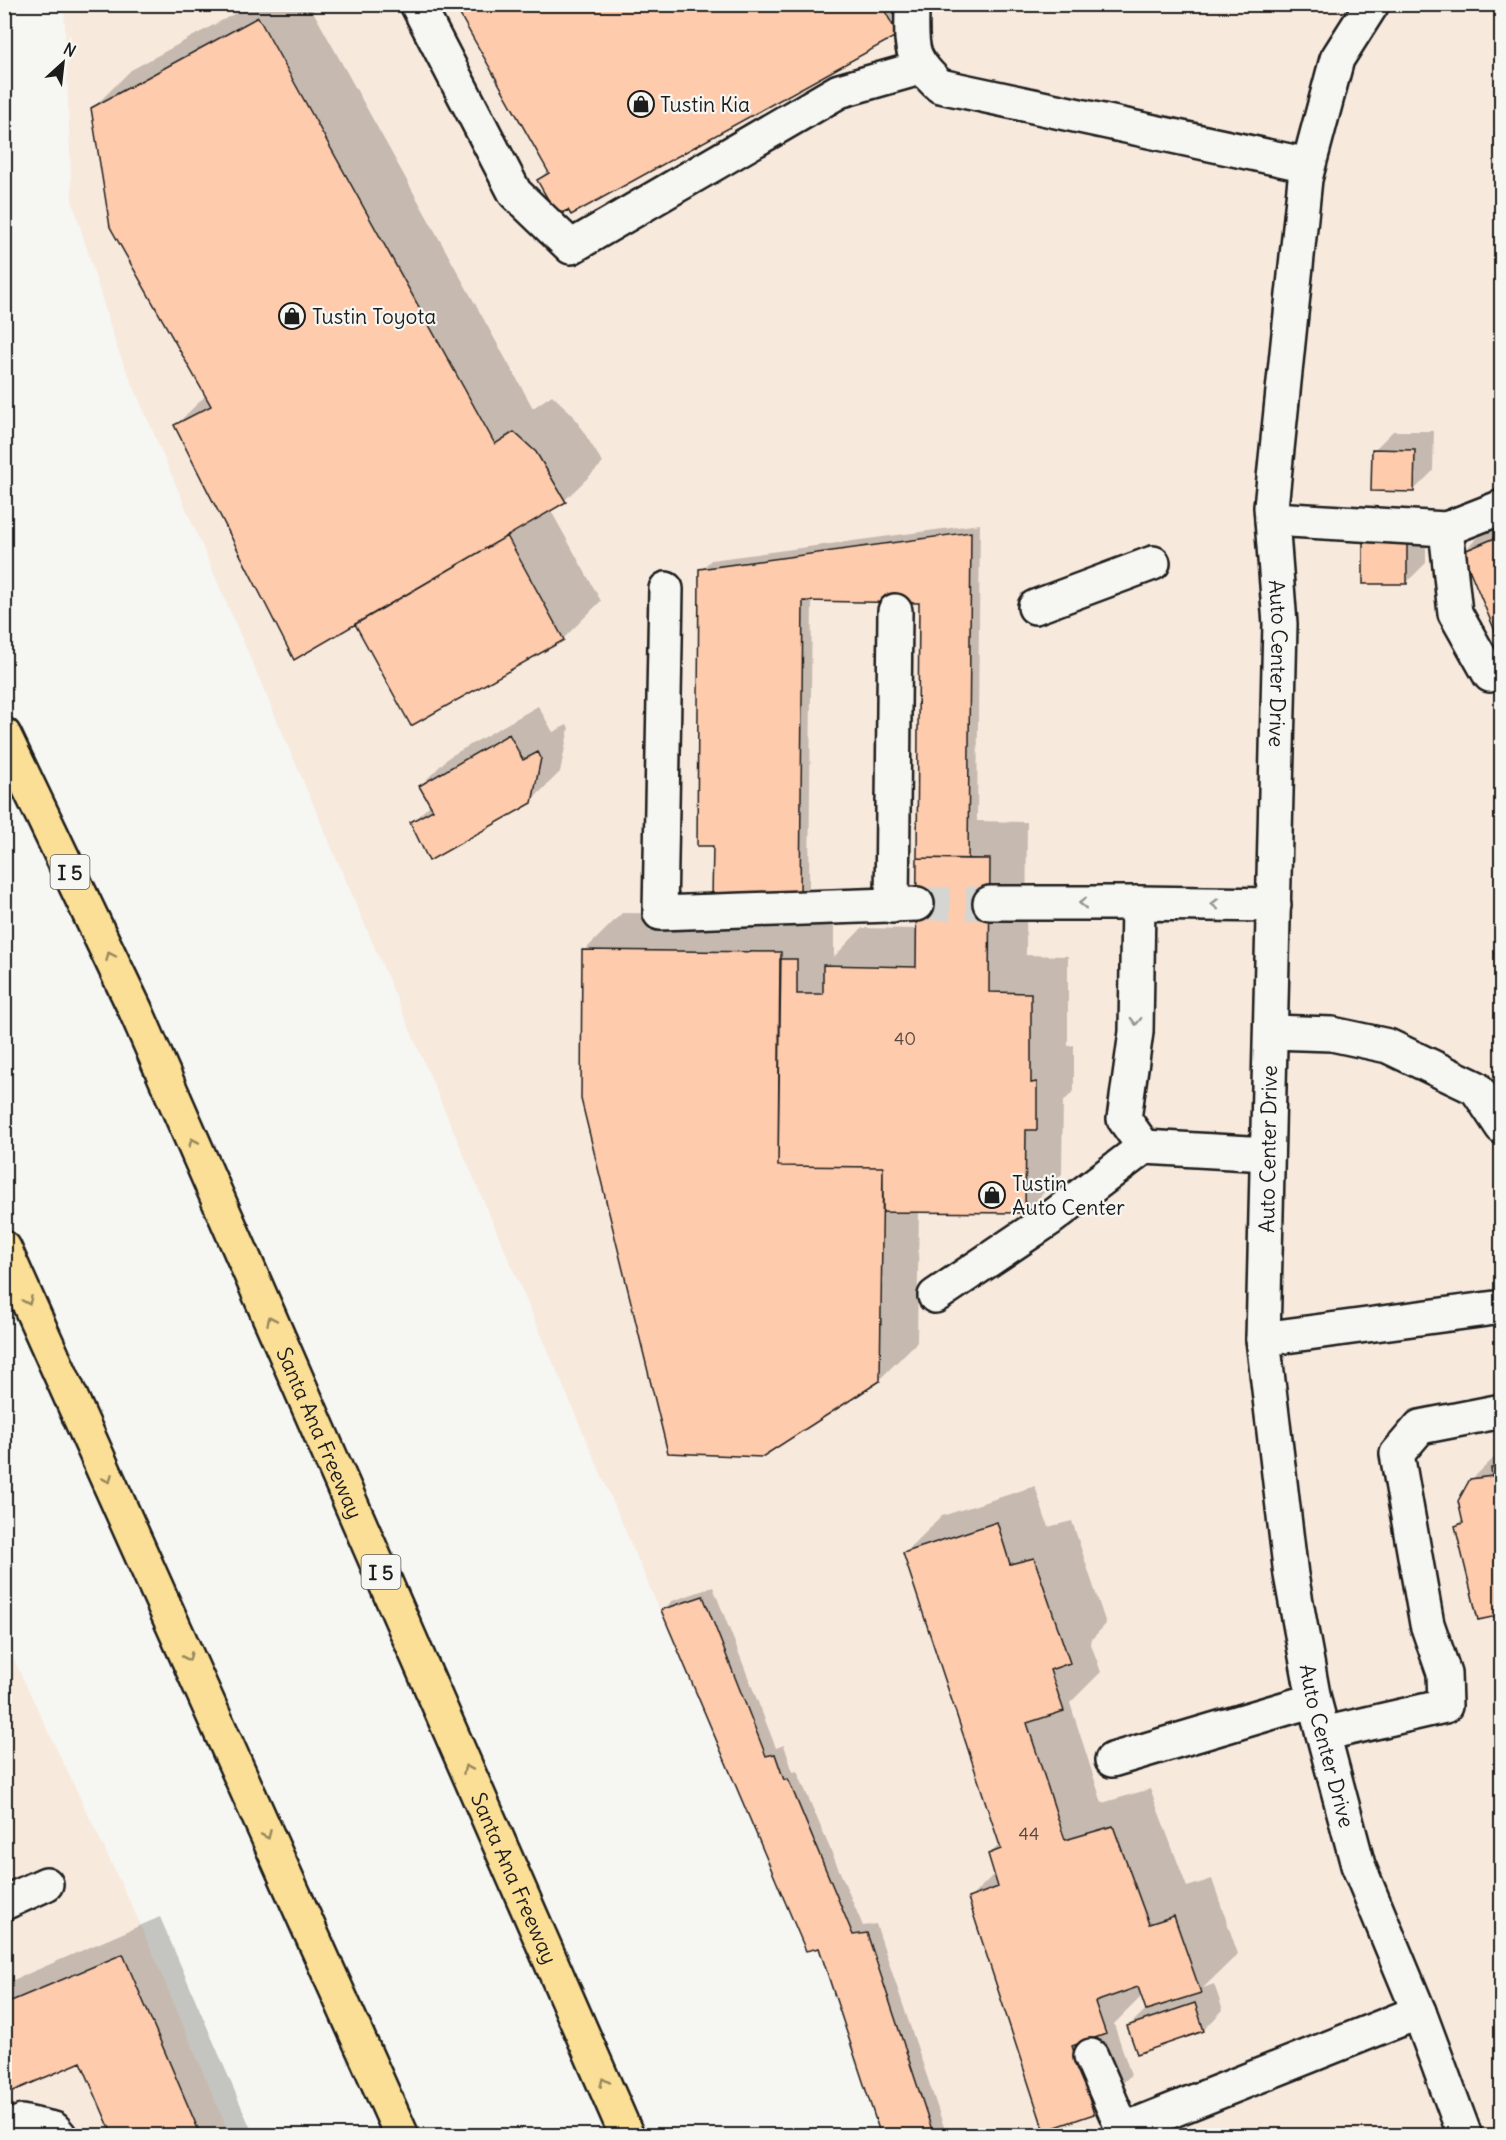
<svg xmlns="http://www.w3.org/2000/svg" width="1506" height="2140" viewBox="0 0 1506 2140" font-family="Delius,sans-serif">
	<style>
		.built { fill: #f8e9dd }
		.shadow { fill: #0003 }
		.building { fill: #fecbad; stroke: #1c1c1c; stroke-width: 1.5 }
		.lines { fill: none; stroke-linecap: round; stroke-linejoin: round }
		.minor-tunnel { stroke: #d5d5d2; stroke-width: 33; stroke-dasharray: 33 16; stroke-linecap: butt }
		.minor-casing { stroke: #1c1c1c; stroke-width: 38 }
		.highway-casing { stroke: #1c1c1c; stroke-width: 38 }
		.minor { stroke: #f6f6f2; stroke-width: 33 }
		.highway { stroke: #fbdf96; stroke-width: 33 }
		.oneway { stroke: #949492 }
		.oneway2 { stroke: #97875f }
		.labels { text-anchor: middle; dominant-baseline: central; stroke-width: 4.5; stroke-linejoin: round; paint-order: stroke }
		.number-label { font-size: 18px; fill: #544840 }
		.shield { fill: #f6f6f2; stroke: #5d5d5c; stroke-width: 1.5 }
		.shield-label { font-size: 20px; font-weight: bold; fill: #1c1c1c }
		.poi-label { font-size: 21px; fill: #1c1c1c; stroke: #f6f6f2; text-anchor: start }
		.street-label { font-size: 21px; fill: #1c1c1c; stroke: #f6f6f2 }
	</style>
	<rect width="100%" height="100%" fill="#f6f6f2"/>
	<filter id="ink" filterUnits="userSpaceOnUse"><feTurbulence type="fractalNoise" baseFrequency=".0167" numOctaves="2"/><feDisplacementMap in="SourceGraphic" scale="12" xChannelSelector="R" yChannelSelector="G"/><feConvolveMatrix kernelMatrix="1 2 1 2 8 2 1 2 1" color-interpolation-filters="sRGB"/></filter>
	<g filter="url(#ink)">
		<path class="built" d="M64,5H1501V2135H881L819,1948L806,1951L117,348L72,200Z
			M4,1639L139,1921L230,2135H5Z"/>
		<path class="shadow" d="M252,4H309L533,408L552,395L573,415L603,463L565,500L550,509L601,601L563,639L355,622L176,425L206,395L93,108L131,70Z
			M456,4H926L897,33L538,180L549,170Z
			M1393,431H1434L1433,471L1413,491L1374,450Z
			M1502,514V641L1463,552Z
			M1384,523H1426V563L1407,582L1364,542Z
			M980,524L977,821L1027,822L1026,955L1068,956V1046L1074,1045V1091L1063,1102L1062,1174L1025,1212L919,1211L917,1342L879,1380L584,951L622,913L818,915L834,922V957L862,928L918,929L920,601L812,600L809,887L800,897L714,844L701,570L711,560Z
			M538,706L553,732L567,725L569,728L560,772L531,801L411,823L431,804L420,786L449,757Z
			M1502,1450V1613L1456,1526L1464,1519L1471,1480Z
			M1035,1486L1048,1527L1072,1521L1106,1624L1090,1641L1101,1672L1070,1703L1102,1803L1150,1789L1187,1887L1212,1879L1238,1954L1203,1988L1214,1984L1223,2010L1204,2030L1129,2026L1147,2008L1142,1996L1114,2024L1131,2075L1093,2113L969,1899L995,1873L989,1855L1001,1843L904,1554L942,1516Z
			M713,1587L776,1748L784,1745L793,1772L797,1771L863,1926L876,1924L947,2136H883L820,1946L663,1610L672,1601Z
			M160,1917L254,2136H114L82,2061L4,2093V1984Z"/>
		<path class="building" d="M454,4H881L898,35L571,215L568,210L557,215L537,180L549,173Z
			M258,17L495,444L514,432L536,452L566,502L294,660L174,425L211,406L110,227L91,108Z
			M1372,449L1415,450L1414,492L1371,491Z
			M971,532L968,859L917,858L919,603L803,601L800,898L712,897L713,846H697L699,569Z
			M1502,535V643H1500L1462,552Z
			M507,536L564,640L411,726L355,624Z
			M1407,541V584H1363V542Z
			M509,734L523,760L538,752L541,758L532,803L429,861L410,822L433,810L419,786Z
			M917,858L990,859L989,992L1031,993V1083L1037,1082V1130H1026L1025,1213L883,1212V1167L778,1166L780,959H797V994H823V965L916,967Z
			M582,950L781,952L778,1166L883,1167L880,1381L762,1457L668,1453L581,1099Z
			M1502,1465V1615L1478,1620L1455,1526L1463,1523L1458,1501L1470,1479L1492,1476L1491,1468Z
			M997,1522L1010,1564L1034,1558L1070,1663L1050,1670L1064,1711L1027,1723L1065,1840L1113,1826L1149,1924L1174,1916L1201,1993L1146,2010L1138,1987L1095,2002L1106,2034L1072,2046L1094,2114L1044,2131L968,1898L998,1887L988,1854L1001,1849L903,1553Z
			M703,1596L766,1756L775,1754L784,1780L788,1779L853,1935L867,1933L934,2136H881L819,1948L806,1951L661,1610Z
			M123,1954L201,2136H113L81,2062L4,2095V2004Z
			M1195,2003L1204,2031L1137,2054L1127,2026Z"/>
		<g class="lines">
			<path class="minor-tunnel" d="M917,904L990,903"/>
			<defs>
				<g id="minor">
					<path d="M417,4L515,193L571,247L839,91L920,68"/>
					<path d="M912,4C912,47 907,56 940,86L1308,165"/>
					<path id="s1" d="M1372,4L1337,59L1305,179L1271,507L1280,624L1263,1339L1291,1575L1314,1700L1358,1865L1419,2012L1465,2136"/>
					<path d="M1272,519L1446,529L1455,613L1490,675"/>
					<path d="M1446,529L1502,507"/>
					<path d="M666,589L660,913L917,904"/>
					<path d="M1035,607L1153,563"/>
					<path d="M990,903H1138"/>
					<path d="M892,906L895,611"/>
					<path d="M1271,1032L1332,1034L1388,1046L1476,1088L1502,1127"/>
					<path d="M1144,1147L1124,1119L1136,1032L1138,903L1274,905"/>
					<path d="M935,1296L1051,1218L1144,1147L1267,1154"/>
					<path d="M1263,1339L1502,1307"/>
					<path d="M1323,1734L1445,1706L1444,1673L1427,1624L1397,1454L1420,1427L1502,1411"/>
					<path d="M1112,1760L1314,1700"/>
					<path d="M4,1903L46,1884"/>
					<path d="M1091,2056L1123,2130L1419,2012"/>
					<path d="M4,2130L22,2122L54,2129L60,2136"/>
				</g>
				<g id="highway">
					<path id="s2" d="M4,735L135,1009L627,2136"/>
					<path d="M4,1248L402,2136"/>
				</g>
			</defs>
			<use href="#minor" class="minor-casing"/>
			<use href="#highway" class="highway-casing"/>
			<use href="#minor" class="minor"/>
			<use href="#highway" class="highway"/>
		</g>
		<defs><path id="oneway-chevron" d="M-2-3.5L2.5 0L-2 3.5" fill="none" stroke-width="1.6" stroke-linecap="round" stroke-linejoin="round" transform="scale(1.5)"/></defs>
		<g class="oneway">
			<use href="#oneway-chevron" transform="translate(1083 903) rotate(-180)"/>
			<use href="#oneway-chevron" transform="translate(1215 904) rotate(-179)"/>
			<use href="#oneway-chevron" transform="translate(1136 1021) rotate(91)"/>
		</g>
		<g class="oneway2">
			<use href="#oneway-chevron" transform="translate(110 956) rotate(-115)"/>
			<use href="#oneway-chevron" transform="translate(193 1142) rotate(-114)"/>
			<use href="#oneway-chevron" transform="translate(28 1301) rotate(66)"/>
			<use href="#oneway-chevron" transform="translate(271 1320) rotate(-114)"/>
			<use href="#oneway-chevron" transform="translate(108 1479) rotate(66)"/>
			<use href="#oneway-chevron" transform="translate(188 1657) rotate(66)"/>
			<use href="#oneway-chevron" transform="translate(467 1769) rotate(-114)"/>
			<use href="#oneway-chevron" transform="translate(267 1835) rotate(66)"/>
			<use href="#oneway-chevron" transform="translate(604 2082) rotate(-114)"/>
		</g>
	</g>
	<defs>
		<symbol id="shop-ring" viewBox="-11 -11 22 22"><circle r="9.5" fill="#f6f6f2" stroke="#1c1c1c" stroke-width="1.5"/><path d="M-5-2.5h2.3a2.7 3.5 0 0 1 5.4 0H5L5.5 6h-11ZM-1.5-2.5h3a1.5 2.3 0 0 0-3 0Z" fill="#1c1c1c"/></symbol>
	</defs>
	<g fill-rule="evenodd">
		<use href="#shop-ring" x="626" y="89" width="30" height="30"/>
		<use href="#shop-ring" x="277" y="301" width="30" height="30"/>
		<use href="#shop-ring" x="977" y="1180" width="30" height="30"/>
	</g>
	<g class="labels">
		<g class="number-label">
			<text x="905" y="1038">40</text>
			<text x="1029" y="1833">44</text>
		</g>
		<g class="shield">
			<rect x="50.5" y="855" width="39" height="34" rx="4.5"/>
			<rect x="361.5" y="1555" width="39" height="34" rx="4.5"/>
		</g>
		<g class="shield-label">
			<text x="70" y="872">I 5</text>
			<text x="381" y="1572">I 5</text>
		</g>
		<g class="poi-label">
			<text x="660" y="104">Tustin Kia</text>
			<text x="312" y="316">Tustin Toyota</text>
			<text x="1012" y="1183">Tustin<tspan x="1012" dy="24">Auto Center</tspan></text>
		</g>
		<g class="street-label">
			<text stroke="none"><textPath href="#s1" startOffset="676">Auto Center Drive</textPath></text>
			<text transform="translate(1268 1149) rotate(-89)">Auto Center Drive</text>
			<text stroke="none"><textPath href="#s2" startOffset="766">Santa Ana Freeway</textPath></text>
			<text stroke="none"><textPath href="#s1" startOffset="1764">Auto Center Drive</textPath></text>
			<text stroke="none"><textPath href="#s2" startOffset="1252">Santa Ana Freeway</textPath></text>
		</g>
	</g>
	<rect width="1506" height="2140" fill="none" stroke="#f6f6f2" stroke-width="24"/>
	<rect x="12" y="12" width="1482" height="2116" fill="none" stroke="#1c1c1c" stroke-width="2" filter="url(#ink)"/>
	<g transform="translate(63 63) rotate(27)" stroke="#f6f6f2" stroke-width="4.5" paint-order="stroke">
	<path d="M0-4.5L10 22L0 15L-10 22Z" fill="#1c1c1c"/>
	<text y="-9" font-size="16" font-weight="bold" text-anchor="middle" fill="#1c1c1c">N</text>
	</g>
</svg>
